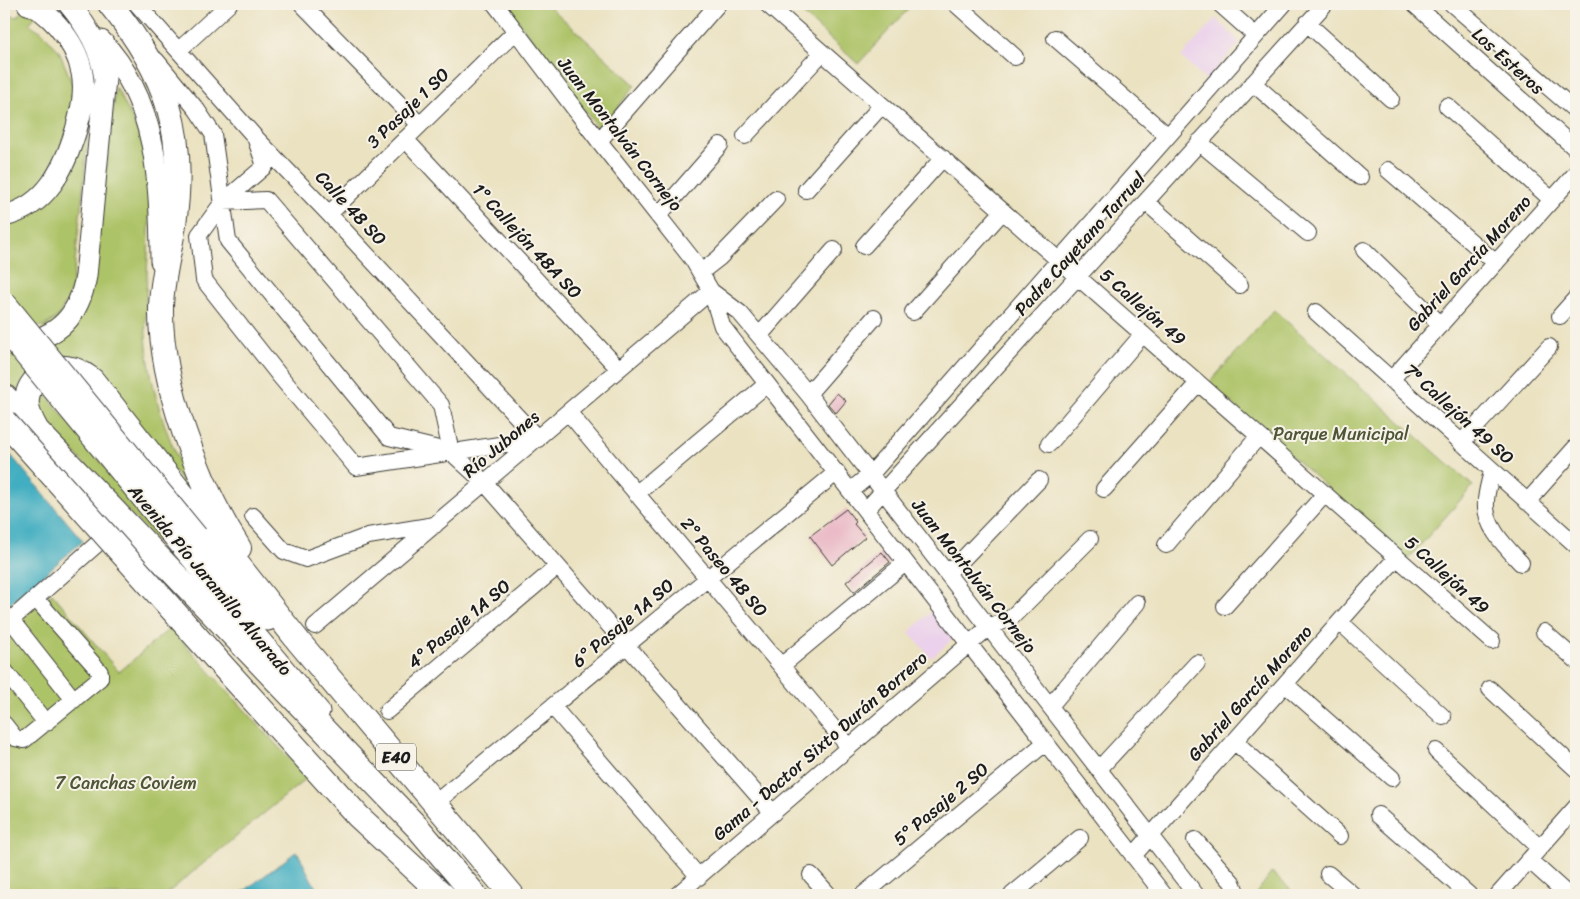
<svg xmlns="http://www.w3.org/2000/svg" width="1580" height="899" viewBox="0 0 1580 899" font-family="Sriracha,sans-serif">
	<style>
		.built { fill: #ebd1eb }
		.green { fill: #adc368; stroke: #647042 }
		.water { fill: #43aec1; stroke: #30656e }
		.building { fill: #e8b0c1 }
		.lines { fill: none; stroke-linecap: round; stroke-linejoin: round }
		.minor-casing { stroke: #3b3a35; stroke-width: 18 }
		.major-casing { stroke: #3b3a35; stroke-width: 23 }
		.highway-casing { stroke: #3b3a35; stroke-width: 26 }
		.minor { stroke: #fff; stroke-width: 16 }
		.major { stroke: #fff; stroke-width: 21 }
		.highway { stroke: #fff; stroke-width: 24 }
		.major-bridge-casing { stroke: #3b3a35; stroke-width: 23; stroke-linecap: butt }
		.highway-bridge-casing { stroke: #3b3a35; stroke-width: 26; stroke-linecap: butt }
		.major-bridge { stroke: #fff; stroke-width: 21 }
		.highway-bridge { stroke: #fff; stroke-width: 24 }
		.labels { text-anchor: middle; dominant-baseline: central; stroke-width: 4; stroke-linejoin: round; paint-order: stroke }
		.shield { fill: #f7f3e8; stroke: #5e5c59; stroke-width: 1 }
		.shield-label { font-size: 16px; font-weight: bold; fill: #1c1c1c }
		.street-label { font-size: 18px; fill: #1c1c1c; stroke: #f7f3e8 }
		.park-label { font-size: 18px; fill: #4f5637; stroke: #f7f3e8 }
	</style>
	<rect width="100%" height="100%" fill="#f7f3e8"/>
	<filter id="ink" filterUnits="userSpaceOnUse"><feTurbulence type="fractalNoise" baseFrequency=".02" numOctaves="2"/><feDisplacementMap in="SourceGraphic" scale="10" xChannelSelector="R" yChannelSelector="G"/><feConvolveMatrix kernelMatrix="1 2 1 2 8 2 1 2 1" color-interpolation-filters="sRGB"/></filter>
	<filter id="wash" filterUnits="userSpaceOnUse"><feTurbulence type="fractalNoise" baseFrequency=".0096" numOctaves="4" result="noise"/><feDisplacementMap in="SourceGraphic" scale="20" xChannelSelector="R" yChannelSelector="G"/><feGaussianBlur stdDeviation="1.12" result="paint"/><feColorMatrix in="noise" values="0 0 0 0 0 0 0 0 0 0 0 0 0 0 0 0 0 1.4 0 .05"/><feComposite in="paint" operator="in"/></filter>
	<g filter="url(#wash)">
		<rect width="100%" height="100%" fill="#ebe2c1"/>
		<path class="built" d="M1216,18L1240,43L1206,80L1181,57Z
			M932,611L955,637L931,658L909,632Z"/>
		<path class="green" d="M28,4H46L29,24L42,32L59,51L88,122L84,180L73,280L68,300L58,316L44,326L4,329V14L17,17Z
			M506,4H547L635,85L600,131Z
			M792,4H913L858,64Z
			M116,87C123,102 132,116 138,132C162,191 140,283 147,347C153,404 172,447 195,498L93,368L15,401L4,388V354H12L91,289Z
			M1274,310L1473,486L1408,559L1209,383Z
			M41,389L189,568L185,572L39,415L37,398Z
			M52,593L119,672L170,628L307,778L165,895H4V633Z
			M1272,872L1295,894V895H1255Z"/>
		<path class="water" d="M4,447L83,541L4,609Z
			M297,851C305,866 311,882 322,895H239Z"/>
		<g id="blocks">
			<path class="building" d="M837,393L846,401L836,413L828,404Z
				M846,509L856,522L854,524L865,537L832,565L810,536Z
				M882,552L890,562L854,592L846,582Z"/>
		</g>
	</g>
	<g filter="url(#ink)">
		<use href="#blocks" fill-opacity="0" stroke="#3b3a35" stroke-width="1"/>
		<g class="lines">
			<defs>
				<path id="minor" d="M137,4L255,137L329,214L538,439
					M302,4L420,125
					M495,4L599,141L693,260L711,291L722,326L1164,895
					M767,4L1492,641
					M956,4L1015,57
					M1220,4L1256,36
					M1414,4L1576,149
					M1452,4L1576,111
					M1307,23L1391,99
					M1055,38L1168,136
					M179,50L229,4
					M156,60L197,110L213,134L228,241L389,437L451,452L485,483L773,813
					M1253,83L1360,177
					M1447,106L1552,200
					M745,136L822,53
					M255,137L265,166L223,202L199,235L204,280L279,375L356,467L538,439
					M405,139L619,369
					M599,141L718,4
					M1199,142L1308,233
					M1388,170L1496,263
					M806,190L882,105
					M223,202L266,200L441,405L451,452
					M1146,202L1240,285
					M329,214L516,31
					M658,216L720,145
					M864,246L943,158
					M1364,250L1441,325
					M701,272L719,258L776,199
					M711,291L740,313L808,394L1196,895
					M913,312L1003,211
					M1316,312L1576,545
					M1560,316L1576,298
					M760,335L834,250
					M1391,380L1576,173
					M808,394L874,318
					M569,413L849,747
					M1461,443L1549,347
					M1049,444L1143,334
					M1492,471C1490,481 1486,492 1486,502C1484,526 1506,547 1521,563
					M1104,489L1198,383
					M850,491L871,474L1284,4
					M636,494L767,384
					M1527,502L1576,447
					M866,510L1325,4
					M253,516L284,551L306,559L368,536L435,525
					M1166,545L1259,436
					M947,572L960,562L1039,480
					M1225,606L1325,494
					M11,620L74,700
					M1340,622L1443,717
					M4,626L113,530
					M315,626L711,291
					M1544,632L1576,660
					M781,666L905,563
					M4,670L46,723
					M1285,684L1392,778
					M1490,689L1576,769
					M1050,706L1137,603
					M553,707L699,877
					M387,711L557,567
					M4,724L15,738L24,740L100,678V672L95,666L36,599
					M1234,741L1340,836
					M1436,751L1540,848
					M1099,769L1197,663
					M434,804L837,472
					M1378,815L1469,895
					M1195,840L1232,882L1236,892L1235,895
					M1133,856L1397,557
					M1529,860L1568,895
					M1328,874L1353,895
					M811,875L829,895
					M677,895L968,645L989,627L1011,618L1090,539
					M863,895L1045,743
					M1012,895L1080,838
					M1498,895L1576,807"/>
				<path id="major" d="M101,41C157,99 161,184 161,261
					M4,216C47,206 64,169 76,130C81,112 86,93 82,73C79,56 70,40 58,26C50,17 40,7 28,4
					M19,344C59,337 79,316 86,276L105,79C101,49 88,27 69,4
					M197,536L268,620
					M183,548L319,711"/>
				<path id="highway" d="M110,4C167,74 187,133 174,224C170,251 161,281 161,309C160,383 199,486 239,548
					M4,396L418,828L475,895
					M39,434C34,425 28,416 27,406C24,382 49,363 71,369C79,370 86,376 92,380L299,642L512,895
					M218,661L358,816L443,895"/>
			</defs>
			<use href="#minor" class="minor-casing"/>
			<use href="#major" class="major-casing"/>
			<use href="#highway" class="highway-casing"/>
			<use href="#minor" class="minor"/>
			<use href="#major" class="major"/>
			<use href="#highway" class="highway"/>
			<defs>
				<path id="major-bridge" d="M4,301L197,536
					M4,330L183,548"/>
				<path id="highway-bridge" d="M4,421L218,661"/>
			</defs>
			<use href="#major-bridge" class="major-bridge-casing"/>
			<use href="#highway-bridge" class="highway-bridge-casing"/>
			<use href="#major-bridge" class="major-bridge"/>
			<use href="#highway-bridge" class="highway-bridge"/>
		</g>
	</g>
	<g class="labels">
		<rect class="shield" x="376" y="743.5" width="40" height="27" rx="4"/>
		<g class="shield-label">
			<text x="396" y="757">E40</text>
		</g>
		<g class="street-label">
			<text transform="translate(1508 61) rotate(42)">Los Esteros</text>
			<text transform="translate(408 108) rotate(-44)">3 Pasaje 1 SO</text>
			<text transform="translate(620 134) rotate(52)">Juan Montalván Cornejo</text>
			<text transform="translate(351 208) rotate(47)">Calle 48 SO</text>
			<text transform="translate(527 241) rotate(47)">1° Callejón 48A SO</text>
			<text transform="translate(1080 244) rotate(-48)">Padre Cayetano Tarruel</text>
			<text transform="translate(1469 263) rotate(-48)">Gabriel García Moreno</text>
			<text transform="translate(1143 307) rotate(41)">5 Callejón 49</text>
			<text transform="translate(1459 414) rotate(42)">7º Callejón 49 SO</text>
			<text transform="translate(501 444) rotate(-40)">Río Jubones</text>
			<text transform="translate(724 567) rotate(50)">2° Paseo 48 SO</text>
			<text transform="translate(1447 575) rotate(42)">5 Callejón 49</text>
			<text transform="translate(974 576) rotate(52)">Juan Montalván Cornejo</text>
			<text transform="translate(210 580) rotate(50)">Avenida Pío Jaramillo Alvarado</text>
			<text transform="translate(623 623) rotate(-40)">6° Pasaje 1A SO</text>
			<text transform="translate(459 624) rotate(-40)">4° Pasaje 1A SO</text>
			<text transform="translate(1250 693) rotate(-48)">Gabriel García Moreno</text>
			<text transform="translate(820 746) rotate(-41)">Gama - Doctor Sixto Durán Borrero</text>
			<text transform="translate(941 804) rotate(-40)">5° Pasaje 2 SO</text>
		</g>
		<g class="park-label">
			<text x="1341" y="434">Parque Municipal</text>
			<text x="126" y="783">7 Canchas Coviem</text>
		</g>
	</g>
	<rect width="1580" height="899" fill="none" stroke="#f7f3e8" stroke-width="20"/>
</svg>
